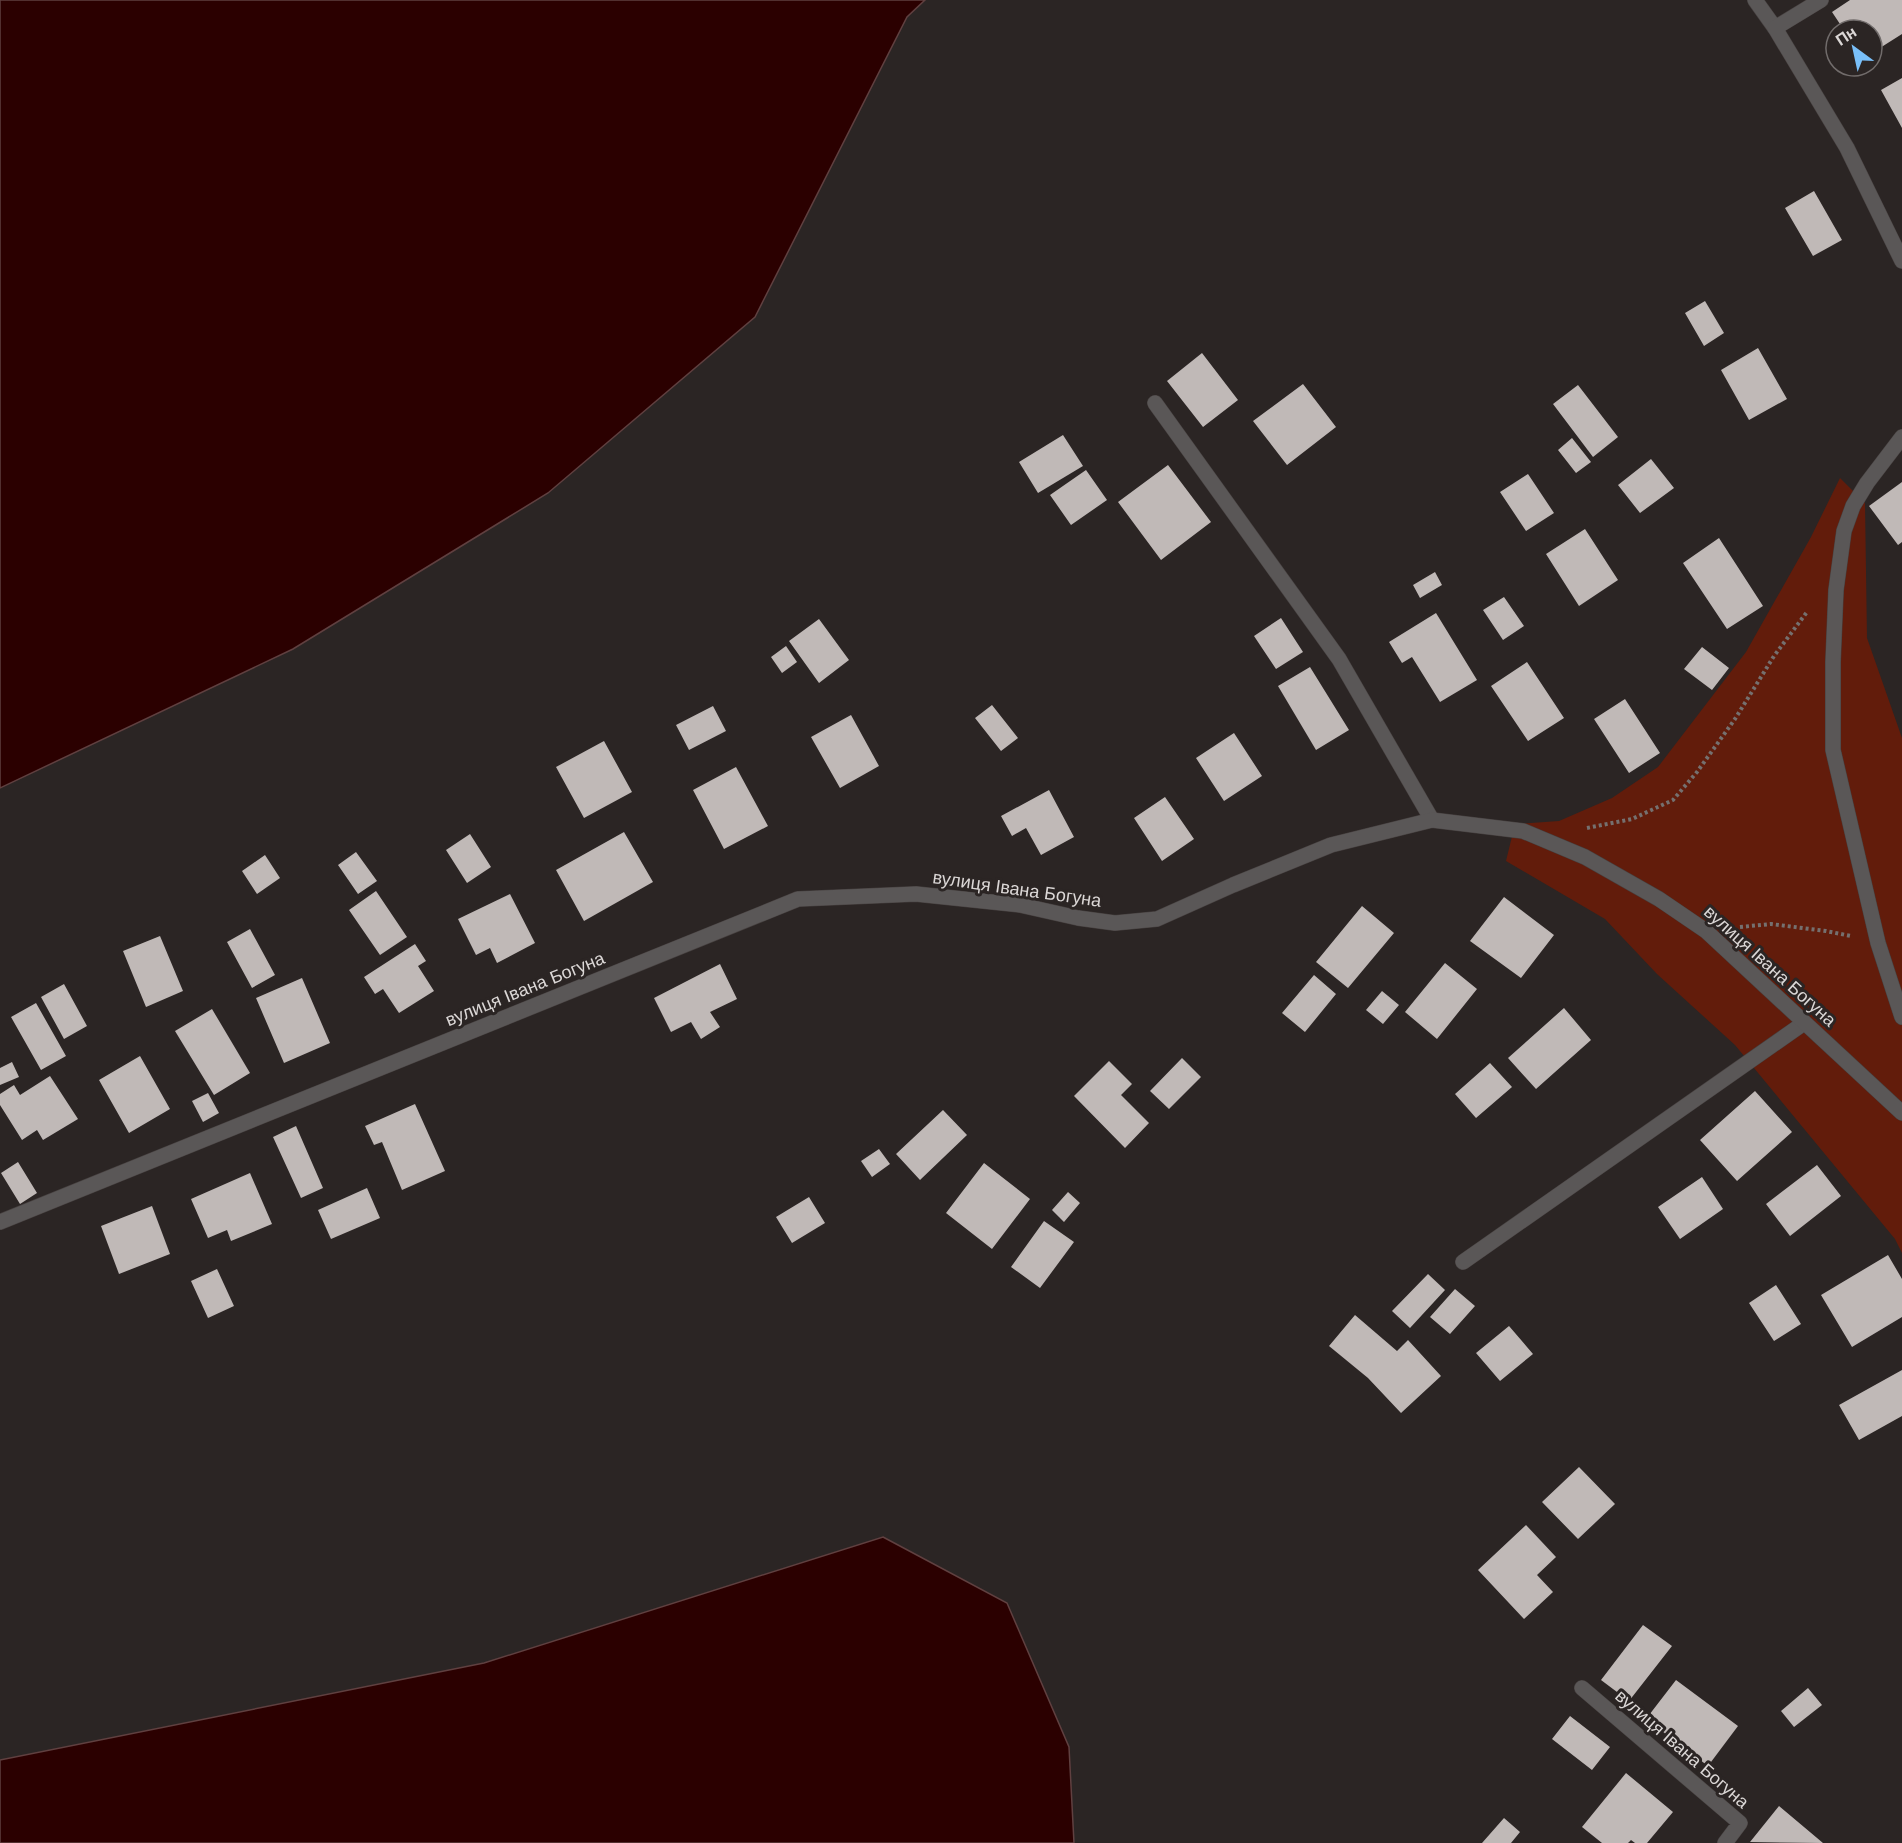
<svg xmlns="http://www.w3.org/2000/svg" width="1902" height="1843" viewBox="0 0 1902 1843" font-family="Helvetica,sans-serif">
	<style>
		.green { fill: #621c0b }
		.water { fill: #2b0000; stroke: #604040; stroke-width: 1.5 }
		.building { fill: #c0b9b7 }
		.lines { fill: none; stroke-linecap: round; stroke-linejoin: round }
		.service-casing { stroke: #474140; stroke-width: 16 }
		.minor-casing { stroke: #474140; stroke-width: 16 }
		.path { stroke: #75706f; stroke-width: 4; stroke-dasharray: 3 3; stroke-linecap: butt }
		.service { stroke: #5a5757; stroke-width: 15 }
		.minor { stroke: #5a5757; stroke-width: 15 }
		.labels { text-anchor: middle; dominant-baseline: central; stroke-width: 6; stroke-linejoin: round; paint-order: stroke }
		.street-label { font-size: 18px; fill: #dbd7d6; stroke: #2b2524 }
	</style>
	<rect width="100%" height="100%" fill="#2b2524"/>
	<path class="green" d="M1840,478L1865,503L1867,638L1902,738V1253L1895,1239L1735,1045L1657,974L1605,919L1506,861L1515,824L1559,821L1612,798L1658,767L1746,652L1811,537Z"/>
	<path class="water" d="M0,0H925L907,17L755,317L548,493L293,649L0,788Z
		M883,1537L1007,1603L1069,1747L1074,1843H0V1760L484,1663Z"/>
	<path class="building" d="M1850,0H1902V34L1872,53V30H1844L1832,12Z
		M1902,78V128L1881,90Z
		M1814,191L1842,240L1813,256L1785,208Z
		M1705,301L1724,333L1704,346L1685,313Z
		M1758,348L1787,399L1749,420L1721,370Z
		M1202,353L1238,400L1203,427L1167,381Z
		M1303,384L1336,427L1287,465L1253,421Z
		M1578,385L1618,437L1593,457L1553,404Z
		M1063,435L1083,466L1038,493L1019,462Z
		M1572,438L1591,462L1576,473L1558,450Z
		M1651,459L1674,488L1640,513L1618,485Z
		M1168,465L1211,522L1161,560L1118,502Z
		M1086,470L1107,500L1071,525L1050,495Z
		M1528,474L1554,513L1526,531L1500,492Z
		M1902,482V542L1898,545L1869,506Z
		M1585,529L1618,580L1579,606L1546,554Z
		M1719,538L1763,606L1727,629L1683,563Z
		M1435,572L1442,585L1420,598L1413,585Z
		M1504,597L1524,626L1503,640L1483,610Z
		M1436,613L1477,680L1440,702L1412,657L1402,663L1389,642Z
		M1281,618L1303,652L1276,669L1254,636Z
		M819,619L849,660L819,683L789,641Z
		M786,646L797,662L782,673L771,657Z
		M1702,647L1729,668L1712,690L1684,669Z
		M1527,662L1564,718L1528,741L1491,686Z
		M1310,667L1349,730L1316,750L1278,686Z
		M1625,699L1660,753L1629,773L1594,719Z
		M992,705L1018,738L1001,751L975,718Z
		M713,706L726,731L689,750L676,725Z
		M851,715L879,766L840,788L811,737Z
		M1234,733L1262,776L1224,801L1196,758Z
		M604,741L632,792L584,818L556,767Z
		M736,767L768,826L724,849L693,790Z
		M1049,790L1074,837L1041,855L1026,828L1012,836L1001,816Z
		M1165,797L1194,839L1162,861L1134,818Z
		M624,832L653,882L584,921L556,870Z
		M470,834L491,867L467,883L446,850Z
		M356,852L377,881L358,894L338,865Z
		M265,855L280,878L257,894L242,871Z
		M376,891L407,937L380,955L349,910Z
		M510,894L535,943L497,963L490,948L476,955L458,919Z
		M1504,897L1554,935L1521,978L1470,941Z
		M1362,906L1394,933L1348,988L1316,962Z
		M250,929L275,975L252,988L227,942Z
		M160,936L183,991L146,1007L123,951Z
		M415,944L426,961L418,966L434,991L399,1013L383,989L375,994L364,977Z
		M1445,963L1477,989L1437,1039L1405,1012Z
		M720,964L737,999L710,1012L720,1027L701,1039L691,1022L671,1032L654,998Z
		M1314,975L1336,994L1305,1032L1282,1013Z
		M302,978L330,1043L284,1063L256,998Z
		M64,984L87,1026L64,1039L41,997Z
		M1382,991L1399,1005L1383,1024L1366,1010Z
		M36,1003L66,1056L41,1070L11,1017Z
		M1564,1008L1591,1040L1536,1089L1508,1058Z
		M212,1009L250,1073L214,1095L175,1031Z
		M140,1056L170,1109L129,1133L99,1080Z
		M1182,1058L1201,1077L1169,1109L1150,1091Z
		M1109,1061L1132,1084L1121,1095L1149,1123L1125,1148L1074,1096Z
		M12,1062L19,1077L0,1085V1068Z
		M1490,1063L1512,1087L1476,1118L1455,1094Z
		M50,1076L78,1119L43,1140L37,1130L22,1140L0,1105V1094L14,1085L20,1095Z
		M1755,1091L1792,1132L1737,1181L1700,1140Z
		M208,1093L219,1113L203,1122L192,1101Z
		M415,1104L445,1171L402,1190L382,1142L374,1145L365,1126Z
		M943,1110L967,1135L920,1180L896,1154Z
		M296,1126L323,1188L301,1198L273,1137Z
		M879,1149L890,1164L872,1177L861,1161Z
		M18,1162L37,1193L20,1204L1,1173Z
		M984,1163L1030,1199L992,1249L946,1213Z
		M1817,1165L1841,1196L1790,1236L1766,1204Z
		M250,1173L272,1224L231,1241L227,1230L208,1238L191,1199Z
		M1702,1177L1723,1209L1680,1239L1658,1207Z
		M367,1188L380,1218L331,1239L318,1210Z
		M1068,1192L1080,1203L1064,1222L1052,1210Z
		M809,1197L825,1223L792,1243L776,1217Z
		M152,1206L170,1254L119,1274L101,1226Z
		M1044,1221L1074,1242L1040,1288L1011,1267Z
		M1888,1255L1902,1279V1317L1852,1347L1821,1295Z
		M217,1269L234,1306L208,1318L191,1281Z
		M1428,1274L1445,1290L1410,1328L1392,1311Z
		M1776,1285L1801,1324L1774,1341L1749,1303Z
		M1455,1289L1475,1306L1450,1334L1430,1317Z
		M1355,1315L1397,1351L1408,1340L1441,1376L1401,1413L1368,1378L1329,1346Z
		M1509,1326L1533,1354L1500,1381L1476,1353Z
		M1902,1370V1416L1859,1440L1839,1405Z
		M1579,1467L1615,1504L1578,1539L1542,1502Z
		M1526,1525L1556,1557L1537,1575L1553,1592L1524,1619L1478,1570Z
		M1643,1625L1672,1646L1629,1701L1601,1680Z
		M1676,1680L1738,1726L1708,1766L1646,1719Z
		M1808,1688L1822,1705L1794,1727L1781,1711Z
		M1570,1716L1610,1747L1592,1770L1552,1739Z
		M1626,1773L1673,1812L1647,1843H1635L1631,1840L1628,1843H1602L1582,1827Z
		M1779,1806L1823,1843L1750,1842Z
		M1504,1818L1520,1832L1511,1843H1482Z"/>
	<g class="lines">
		<defs>
			<path id="service" d="M1755,0L1775,28
				M1155,403L1339,659L1432,820
				M1463,1262L1804,1023"/>
			<path id="minor" d="M1821,0L1775,28L1847,148L1902,261
				M1902,437L1867,483L1853,506L1844,531L1836,590L1833,662V750L1878,943L1902,1017
				M0,1222L798,899L916,894L1020,905L1078,918L1115,923L1157,919L1233,885L1331,845L1432,820L1523,831L1585,857L1659,899L1706,931L1902,1113
				M1582,1688L1740,1823L1725,1843"/>
		</defs>
		<use href="#service" class="service-casing"/>
		<use href="#minor" class="minor-casing"/>
		<path class="path" d="M1587,828L1632,819L1673,800L1697,772L1735,719L1774,656L1807,612
			M1740,927L1771,924L1826,931L1851,936"/>
		<use href="#service" class="service"/>
		<use href="#minor" class="minor"/>
	</g>
	<g class="labels">
		<g class="street-label">
			<text transform="translate(1017 889) rotate(8)">вулиця Івана Богуна</text>
			<text transform="translate(1770 966) rotate(42)">вулиця Івана Богуна</text>
			<text transform="translate(525 989) rotate(-22)">вулиця Івана Богуна</text>
			<text transform="translate(1682 1749) rotate(41)">вулиця Івана Богуна</text>
		</g>
	</g>
	<g transform="translate(1854 48) rotate(327)"><circle r="28" fill="#2b2524" stroke="#716c6b" stroke-width="1.5"/>
	<path d="M0-4.5L10 22L0 15L-10 22Z" fill="#79bff8"/>
	<text y="-9" font-size="16" font-weight="bold" text-anchor="middle" fill="#dbd7d6">Пн</text>
	</g>
</svg>
